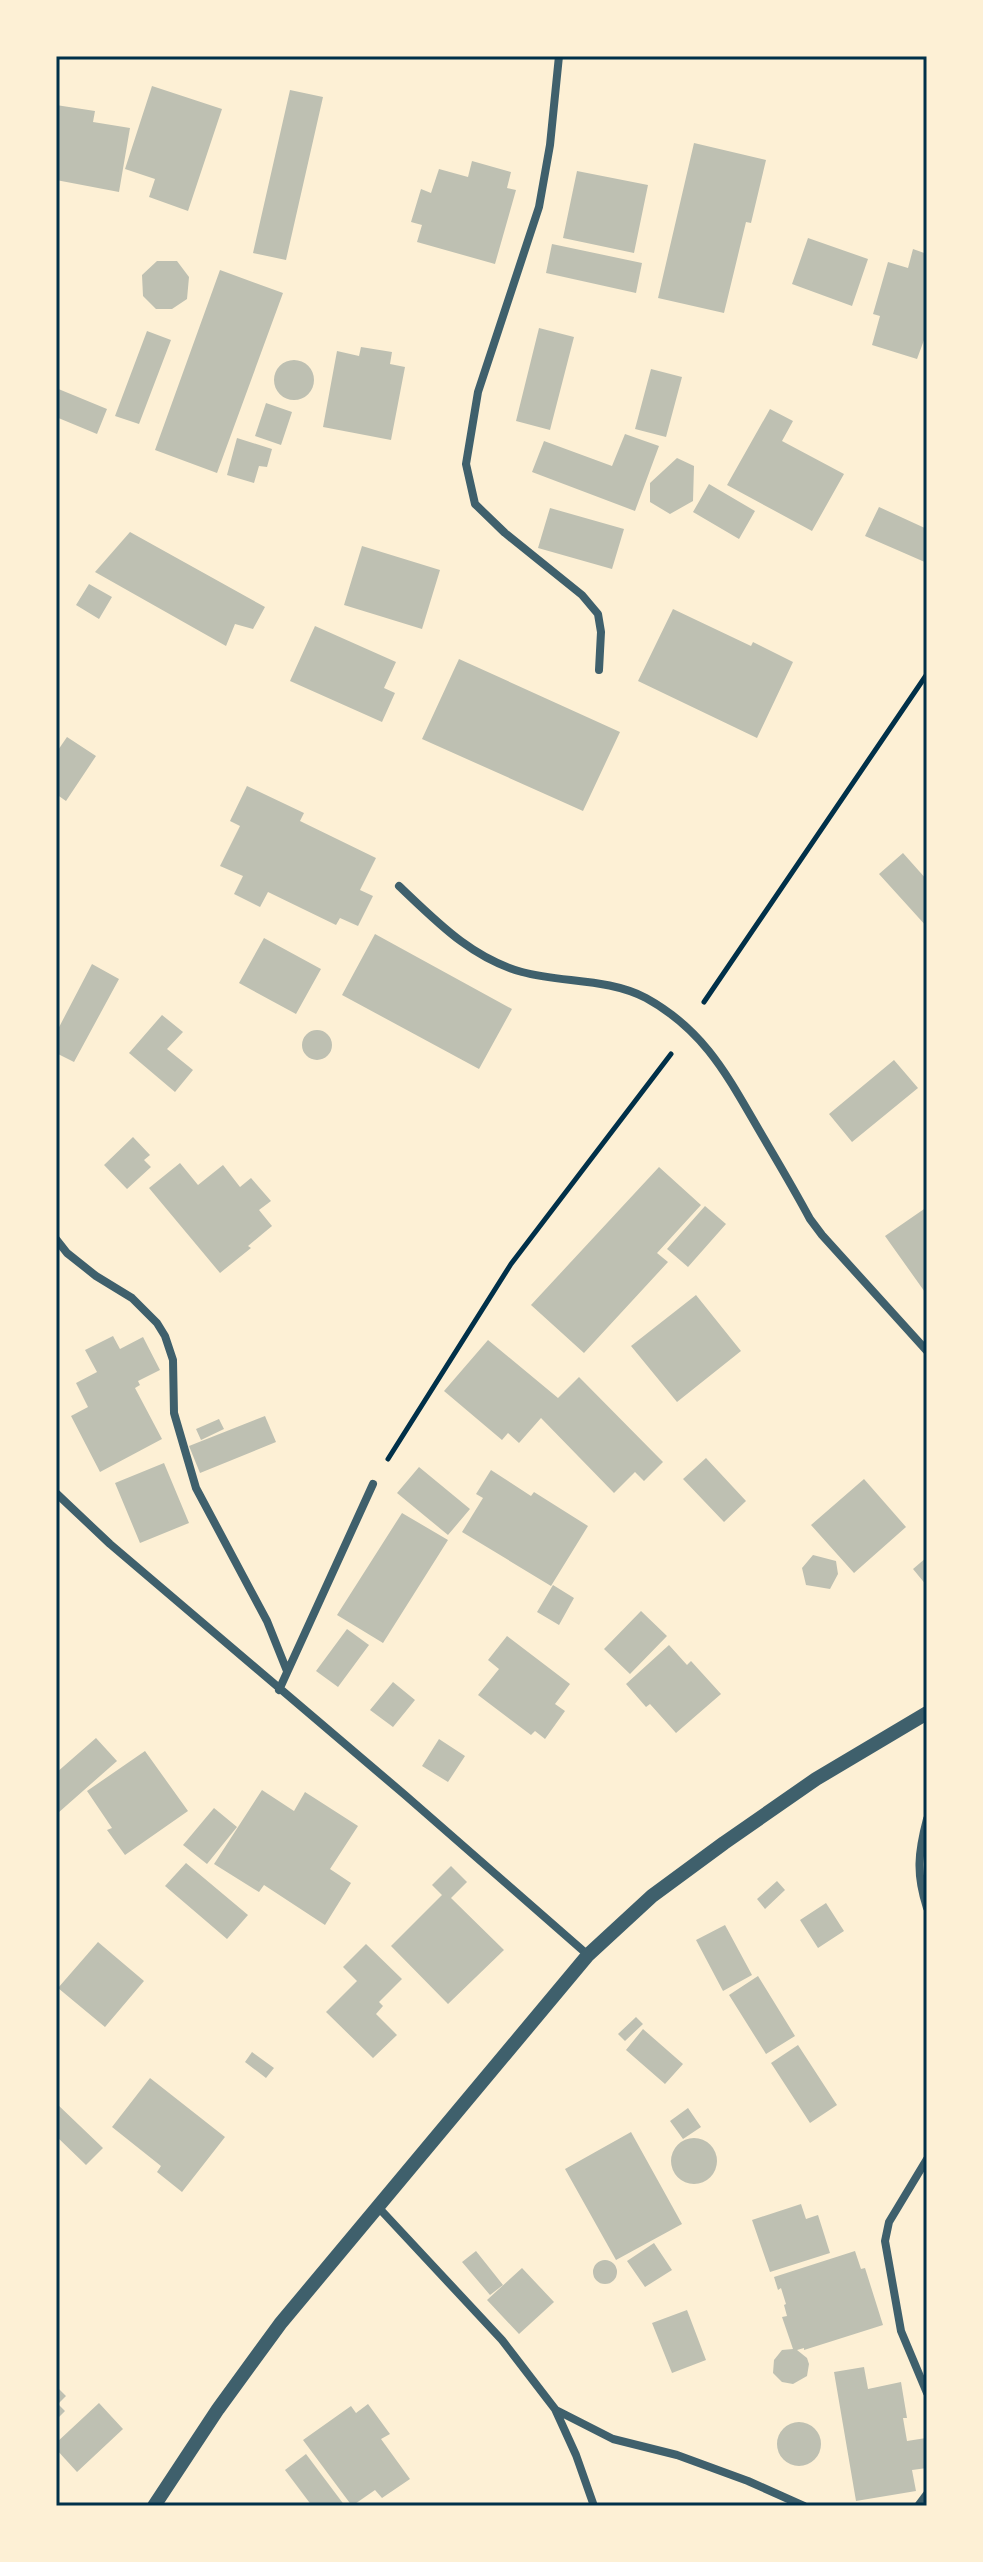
<svg xmlns="http://www.w3.org/2000/svg" width="983" height="2562" viewBox="0 0 983 2562" font-family="Mulish,sans-serif">
	<style>
		.building { fill: #bec0b2 }
		.lines { fill: none; stroke-linecap: round; stroke-linejoin: round }
		.path { stroke: #003049; stroke-width: 5 }
		.minor { stroke: #3f606c; stroke-width: 8 }
		.tertiary { stroke: #3f606c; stroke-width: 14 }
		.neatline { fill: none; stroke: #003049; stroke-width: 3 }
	</style>
	<rect width="100%" height="100%" fill="#fdf0d5"/>
	<path class="building" d="M152,86L222,109L188,211L149,197L155,179L125,169Z
		M290,90L323,97L286,260L253,253Z
		M56,105L95,111L93,122L130,128L119,192L56,180Z
		M694,143L766,160L751,223L746,222L724,313L658,298Z
		M472,161L511,172L507,188L516,190L495,264L417,242L422,225L411,222L421,189L431,193L439,169L468,177Z
		M577,171L648,185L634,253L563,238Z
		M808,238L868,259L852,306L792,284Z
		M552,244L642,263L636,293L546,273Z
		M913,249L927,254V332L917,359L872,345L880,316L873,314L888,262L908,268Z
		M157,261H177L189,277L187,299L172,309H156L143,296L142,275Z
		M220,270L283,293L217,473L155,450Z
		M539,328L574,337L550,430L516,421Z
		M147,331L171,340L139,424L115,416Z
		M361,347L392,352L390,364L405,367L391,440L323,427L337,351L359,356Z
		M274 380a20 20 0 1 1 40 0a20 20 0 1 1-40 0Z
		M651,369L682,377L666,437L635,429Z
		M56,388L107,409L97,434L56,417Z
		M266,403L292,412L281,445L255,436Z
		M770,409L793,421L782,441L844,474L812,531L727,485Z
		M625,434L659,446L635,511L532,472L544,441L612,466Z
		M237,438L272,449L267,467L259,466L254,483L227,475Z
		M677,458L694,466L693,501L670,514L650,502V483Z
		M709,484L755,511L739,539L693,512Z
		M879,507L927,529V563L865,536Z
		M550,508L624,529L612,569L538,548Z
		M130,532L265,607L253,629L235,624L226,646L95,572Z
		M362,546L440,570L422,629L344,605Z
		M89,584L112,597L99,619L76,605Z
		M673,609L751,646L753,642L793,662L757,738L638,681Z
		M315,626L396,662L384,688L395,693L382,722L290,681Z
		M459,659L620,732L583,811L422,739Z
		M67,737L96,756L66,801L56,794V753Z
		M247,786L304,813L300,821L376,858L360,890L373,896L358,926L340,918L336,925L268,892L260,907L234,894L243,876L220,866L240,826L230,821Z
		M903,853L927,880V927L879,874Z
		M375,934L512,1009L479,1069L342,995Z
		M264,938L321,969L296,1014L239,983Z
		M92,964L119,979L74,1062L56,1053V1033Z
		M162,1015L183,1032L167,1049L193,1070L175,1092L129,1053Z
		M302 1045a15 15 0 1 1 30 0a15 15 0 1 1-30 0Z
		M894,1060L918,1088L852,1142L829,1114Z
		M133,1137L150,1155L144,1160L151,1167L127,1189L104,1165Z
		M180,1163L198,1185L223,1165L240,1187L251,1178L271,1201L259,1210L272,1226L248,1246L251,1248L220,1273L149,1188Z
		M659,1167L701,1205L657,1253L668,1262L584,1353L531,1305Z
		M705,1206L726,1224L688,1267L667,1249Z
		M927,1207V1295L885,1236Z
		M696,1295L741,1351L677,1402L631,1346Z
		M113,1336L120,1349L143,1337L160,1370L138,1381L140,1385L135,1388L162,1439L100,1472L71,1416L88,1407L76,1383L97,1372L85,1350Z
		M488,1340L558,1398L579,1377L663,1462L644,1481L635,1472L614,1493L541,1418L519,1443L508,1433L502,1440L444,1391Z
		M265,1416L276,1442L200,1473L189,1446Z
		M219,1419L224,1429L201,1440L196,1429Z
		M706,1458L746,1501L724,1522L683,1479Z
		M164,1463L189,1523L140,1543L115,1483Z
		M419,1467L470,1509L448,1535L397,1493Z
		M491,1470L531,1496L534,1492L588,1526L551,1586L462,1532L483,1498L476,1494Z
		M864,1479L906,1527L854,1573L811,1525Z
		M402,1513L448,1540L383,1643L337,1615Z
		M813,1555L836,1561L838,1574L830,1589L806,1585L802,1568Z
		M927,1557V1586L913,1569Z
		M553,1585L574,1598L559,1625L537,1612Z
		M641,1611L667,1636L630,1674L604,1649Z
		M347,1629L369,1645L338,1687L316,1671Z
		M507,1636L570,1684L555,1704L565,1711L545,1739L535,1731L531,1735L478,1695L499,1669L488,1660Z
		M669,1645L687,1665L691,1661L721,1694L676,1733L650,1704L646,1707L626,1684Z
		M393,1682L415,1700L393,1727L370,1710Z
		M96,1738L117,1761L58,1813L56,1811V1773Z
		M439,1739L465,1756L448,1782L422,1766Z
		M145,1751L188,1811L125,1855L107,1830L112,1828L87,1791Z
		M262,1790L294,1811L305,1792L358,1826L330,1869L351,1883L325,1925L264,1885L259,1892L214,1864Z
		M214,1808L237,1827L207,1864L183,1845Z
		M186,1863L248,1915L227,1939L165,1886Z
		M451,1866L467,1882L451,1898L504,1950L448,2004L391,1946L442,1895L432,1885Z
		M777,1881L785,1890L765,1909L757,1899Z
		M826,1903L844,1931L818,1948L800,1920Z
		M725,1925L752,1975L723,1991L696,1940Z
		M98,1942L144,1981L105,2027L58,1988Z
		M366,1944L402,1979L379,2002L383,2006L376,2014L397,2035L373,2058L326,2012L357,1981L343,1967Z
		M758,1976L795,2036L766,2054L729,1995Z
		M636,2017L643,2024L625,2041L618,2034Z
		M643,2029L683,2064L665,2084L626,2050Z
		M798,2045L837,2105L810,2123L771,2063Z
		M252,2052L274,2068L266,2078L245,2062Z
		M150,2078L225,2137L182,2192L157,2172L161,2166L112,2127Z
		M56,2103L103,2148L86,2165L56,2136Z
		M688,2108L701,2127L683,2139L670,2121Z
		M631,2132L682,2224L616,2260L565,2169Z
		M671 2161a23 23 0 1 1 46 0a23 23 0 1 1-46 0Z
		M801,2204L806,2219L818,2215L830,2253L770,2272L752,2220Z
		M654,2243L672,2270L645,2287L627,2261Z
		M476,2251L503,2285L490,2295L462,2262Z
		M855,2251L861,2269L865,2268L883,2325L804,2350V2348L797,2350L807,2358L809,2364L807,2376L793,2384L782,2382L773,2373L774,2360L782,2350L793,2349L782,2317L787,2316L784,2305L786,2304L781,2288L778,2290L774,2277Z
		M593 2272a12 12 0 1 1 24 0a12 12 0 1 1-24 0Z
		M522,2268L554,2302L519,2334L487,2300Z
		M687,2310L706,2360L672,2373L652,2323Z
		M864,2367L868,2389L901,2382L907,2418H903L907,2441L926,2438L927,2468L912,2470L916,2491L856,2501L834,2372Z
		M56,2386L66,2396L58,2404L65,2411L56,2420Z
		M99,2403L123,2429L77,2472L56,2449V2443Z
		M368,2404L390,2434L381,2439L410,2479L382,2498L375,2490L352,2506L303,2440L351,2406L356,2413Z
		M777 2444a22 22 0 1 1 44 0a22 22 0 1 1-44 0Z
		M306,2454L345,2506H312L285,2470Z"/>
	<g class="lines">
		<path class="path" d="M704,1002L927,674
			M388,1459L511,1264L671,1054"/>
		<path class="minor" d="M559,56L550,145L539,207L478,392L466,464L475,504L505,533L582,595L598,614L601,632L599,670
			M399,886C436,921 471,958 522,972C562,983 608,978 646,998C704,1030 727,1075 759,1130C776,1159 794,1189 810,1219L822,1235L927,1351
			M56,1239L67,1253L96,1276L132,1298L157,1323L165,1336L173,1360L174,1413L196,1488L267,1621L287,1671
			M56,1493L110,1544L405,1795L588,1955
			M279,1690L373,1484
			M927,1819C918,1853 916,1874 927,1908
			M927,2159L889,2222L885,2241L901,2331L927,2393
			M378,2207L502,2340L555,2409L576,2455L594,2506
			M556,2410L613,2439L677,2455L748,2481L804,2506
			M918,2506L927,2494"/>
		<path class="tertiary" d="M154,2506L218,2409L280,2324L588,1955L652,1896L724,1843L816,1779L927,1713"/>
	</g>
	<rect width="983" height="2562" fill="none" stroke="#fdf0d5" stroke-width="116"/>
	<rect x="58" y="58" width="867" height="2446" class="neatline"/>
</svg>
